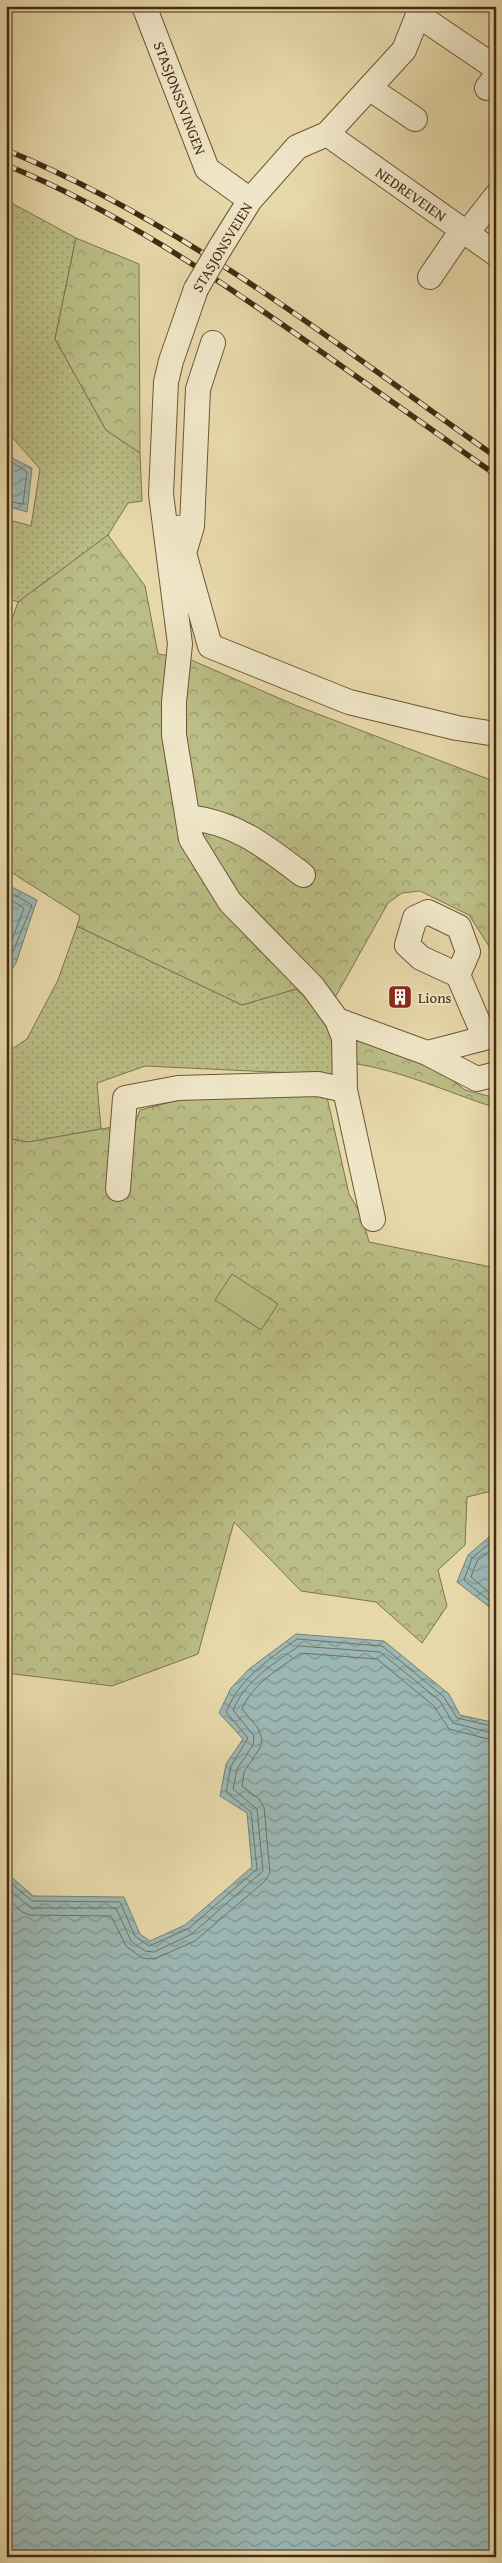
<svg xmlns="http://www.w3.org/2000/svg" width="502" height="2563" viewBox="0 0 502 2563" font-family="'Gentium Book Plus',serif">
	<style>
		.grass { fill: url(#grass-dots); stroke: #7e744c }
		.forest { fill: url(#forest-crowns); stroke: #7e744c }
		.garden { fill: #babd85; stroke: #7e744c }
		.water { fill: url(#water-waves); stroke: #787f73 }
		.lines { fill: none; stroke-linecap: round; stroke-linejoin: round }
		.shore { stroke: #6f7163; stroke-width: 1 }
		.minor-casing { stroke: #6c5638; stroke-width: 26 }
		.minor { stroke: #efe6c7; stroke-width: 24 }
		.rail-casing { stroke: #432b12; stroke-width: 5.5 }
		.rail { stroke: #efe6c7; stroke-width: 4; stroke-dasharray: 11; stroke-linecap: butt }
		.minor-bridge-casing { stroke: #6c5638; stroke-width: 26; stroke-linecap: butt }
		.minor-bridge { stroke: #efe6c7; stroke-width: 24 }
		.labels { text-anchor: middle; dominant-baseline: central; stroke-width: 4; stroke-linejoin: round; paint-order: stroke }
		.street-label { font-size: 15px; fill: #432b12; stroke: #efe6c7 }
		.poi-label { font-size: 15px; fill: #432b12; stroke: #efe6c7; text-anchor: start }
	</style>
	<defs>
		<pattern id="grass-dots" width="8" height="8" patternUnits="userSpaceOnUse" patternTransform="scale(1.25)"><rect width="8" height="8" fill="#babd85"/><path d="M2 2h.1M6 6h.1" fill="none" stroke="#999a6b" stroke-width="1.8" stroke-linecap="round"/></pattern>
		<pattern id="forest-crowns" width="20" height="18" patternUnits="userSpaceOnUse" patternTransform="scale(1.25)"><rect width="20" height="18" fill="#babd85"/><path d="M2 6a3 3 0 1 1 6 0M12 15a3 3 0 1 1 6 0" fill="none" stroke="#999a6b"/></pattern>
		<pattern id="water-waves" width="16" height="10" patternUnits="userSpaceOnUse" patternTransform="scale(1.25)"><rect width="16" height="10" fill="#9bb7b4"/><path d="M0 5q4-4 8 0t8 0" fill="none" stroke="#809591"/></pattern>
	</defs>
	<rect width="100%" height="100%" fill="#e7d8a9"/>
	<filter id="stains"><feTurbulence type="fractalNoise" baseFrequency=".004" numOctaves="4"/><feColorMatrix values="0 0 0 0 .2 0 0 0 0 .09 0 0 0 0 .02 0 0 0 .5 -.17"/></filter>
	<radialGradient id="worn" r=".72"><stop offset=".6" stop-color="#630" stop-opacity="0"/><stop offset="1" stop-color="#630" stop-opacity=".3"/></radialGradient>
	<path class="grass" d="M6,200L76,238L55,339L106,430L140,453L142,501L128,503L108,535L18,602L6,598V519L31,526L40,469L6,430Z
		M77,926L242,1005L296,989L338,1029L335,1075L145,1066L97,1083L101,1129L28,1142L6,1138V1053L27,1039L58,980Z"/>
	<path class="forest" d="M76,238L139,264L140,453L106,430L55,339Z
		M108,535L145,586L158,654L189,659L297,706L496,782V957L469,915L420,891L402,893L388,903L336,996L296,989L242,1005L77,926L80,916L6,869V636L18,602Z
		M371,1038L438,1069L465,1090L496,1098V1108C447,1092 403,1071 352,1063V1047L358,1041Z
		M240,1091L327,1097L349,1194L362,1216L369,1242L496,1268V1490L467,1497L465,1545L438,1570L447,1606L422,1643L376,1602L301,1591L234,1522L198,1654L112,1686L6,1673V1138L28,1142L135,1123L140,1110L190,1097Z"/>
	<path class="garden" d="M232,1274L278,1304L261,1330L215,1300Z"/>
	<path class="water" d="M6,451L14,459L32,468L27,512L6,506Z
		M6,884L37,900L16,963L6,979Z
		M496,1531V1612L457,1582L468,1555Z
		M296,1634L384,1641L449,1694L460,1715L496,1723V2557H6V1872L33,1896L124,1897L140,1934L150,1941L185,1925L252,1867L247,1813L220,1796L226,1764L243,1739L219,1713L231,1688L249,1669Z"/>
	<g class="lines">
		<path class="shore" d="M6,458L27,472L23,504L6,501
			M6,890L32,905L6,969
			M6,897L24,908L6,956
			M496,1538L472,1558L464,1580L496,1606
			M496,1546L477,1561L471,1577L496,1598
			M6,1879L32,1901L120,1902L135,1936L149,1946L188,1929L257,1869L251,1812L226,1792L231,1766L248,1738L226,1712C240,1678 268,1660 297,1639L382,1646L444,1697L457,1718L496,1727
			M6,1887L31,1908H116L131,1941L145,1951L154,1952L192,1934L263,1871L257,1809L233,1789L237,1769L253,1745L254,1736L233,1710C245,1681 274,1663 299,1646L380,1652L440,1701L453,1723L496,1734
			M6,1897L22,1912L30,1915L111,1916L126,1946L142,1958L154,1959L195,1941L265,1881L270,1873L264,1807L259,1799L242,1786L244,1772L260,1748L262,1739L258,1728L242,1709C252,1684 280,1668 301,1653L377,1659L434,1706L449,1729L496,1741"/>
		<defs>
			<path id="minor" d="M144,6L207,169L250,200
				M418,15L496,68
				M369,88L415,119
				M487,88L496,76
				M327,134L496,254
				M467,233L496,196
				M220,248L250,200L297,147L327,134L404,50L418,15L419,6
				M430,277L462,230
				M196,289L171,361L166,382L161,494L180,644L174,702V735L191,839L230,902L313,987L337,1020L344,1038L345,1090L373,1219
				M192,526L184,553L210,646L349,702L457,728L496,734
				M178,528L192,526L198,389L213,343
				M188,817C237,823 265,846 303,875
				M337,1020L427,1053L477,1079L496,1074
				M427,1053L485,1038L458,975L468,952L459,927L428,912L415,918L407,945L421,958L458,975
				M118,1189L125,1098L178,1088L318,1084L345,1090"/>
		</defs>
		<use href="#minor" class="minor-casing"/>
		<use href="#minor" class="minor"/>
		<defs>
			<path id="rail" d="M6,150C185,223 338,346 496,457
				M6,165C117,210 216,278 313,346C374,389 435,432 496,475"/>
		</defs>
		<use href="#rail" class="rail-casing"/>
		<use href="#rail" class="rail"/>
		<defs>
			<path id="minor-bridge" d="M196,289L220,248"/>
		</defs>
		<use href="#minor-bridge" class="minor-bridge-casing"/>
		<use href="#minor-bridge" class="minor-bridge"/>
	</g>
	<defs>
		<symbol id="building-square" viewBox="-11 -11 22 22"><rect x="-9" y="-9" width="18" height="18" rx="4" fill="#8f2418" stroke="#efe6c7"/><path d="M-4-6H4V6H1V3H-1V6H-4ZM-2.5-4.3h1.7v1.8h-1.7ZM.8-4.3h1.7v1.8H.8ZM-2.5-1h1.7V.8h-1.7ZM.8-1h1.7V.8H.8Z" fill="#fff"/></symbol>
	</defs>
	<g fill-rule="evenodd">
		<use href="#building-square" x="386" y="983" width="28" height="28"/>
	</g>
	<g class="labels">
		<g class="street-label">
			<text transform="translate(180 98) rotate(69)">STASJONSSVINGEN</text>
			<text transform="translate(411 194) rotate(35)">NEDREVEIEN</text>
			<text transform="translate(222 247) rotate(-59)">STASJONSVEIEN</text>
		</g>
		<g class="poi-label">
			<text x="418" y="997">Lions</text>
		</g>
	</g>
	<rect width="502" height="2563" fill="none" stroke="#e7d8a9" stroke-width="25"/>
	<rect x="8" y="8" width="487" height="2548" fill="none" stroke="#432b12" stroke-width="2.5"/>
	<rect x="12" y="12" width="477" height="2538" fill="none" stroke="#432b12"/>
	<rect width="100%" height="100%" filter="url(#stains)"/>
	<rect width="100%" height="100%" fill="url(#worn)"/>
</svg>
